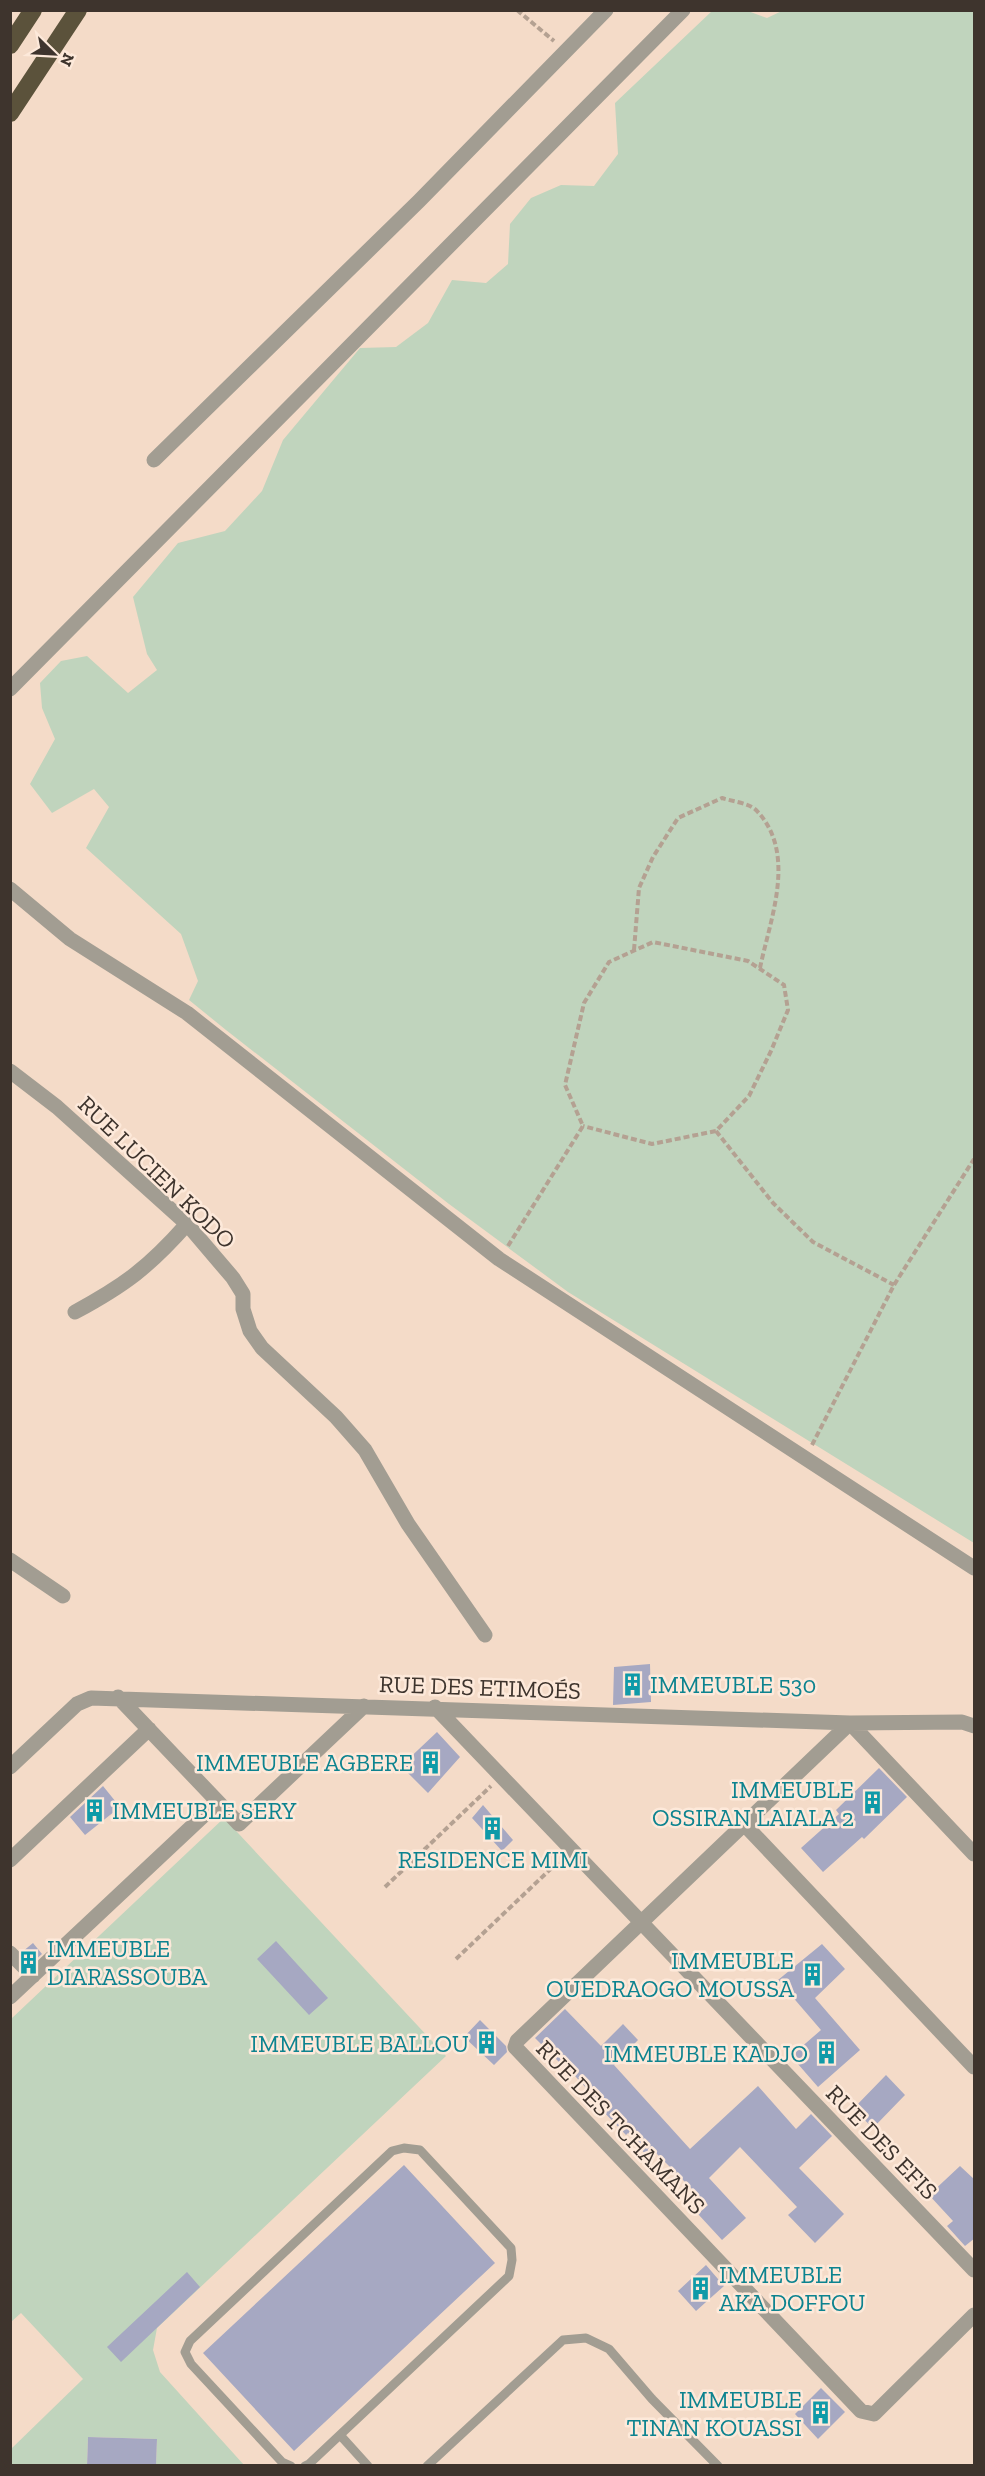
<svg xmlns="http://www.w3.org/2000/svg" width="985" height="2476" viewBox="0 0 985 2476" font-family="'Zilla Slab',serif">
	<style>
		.green { fill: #c0d4bd }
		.building { fill: #a6a8c2 }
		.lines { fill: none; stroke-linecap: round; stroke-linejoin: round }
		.path { stroke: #b4a192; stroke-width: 4; stroke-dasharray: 6 3; stroke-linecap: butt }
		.lane { stroke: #a29d92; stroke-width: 9 }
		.street { stroke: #a29d92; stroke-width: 15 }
		.highway { stroke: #5b523b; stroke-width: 18 }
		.labels { text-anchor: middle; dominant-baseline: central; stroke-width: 5; stroke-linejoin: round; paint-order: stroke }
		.street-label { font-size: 24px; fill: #3e342d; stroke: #fde9da }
		.culture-label { font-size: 24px; fill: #0d838f; stroke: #fde9da; text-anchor: end }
	</style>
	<rect width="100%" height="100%" fill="#f4dbc8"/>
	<path class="green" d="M784,10L974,11V1543L568,1292L449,1204L226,1030L189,1000L198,981L181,934L86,848L109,807L94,789L52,813L30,784L55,739L42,708L40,683L61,661L87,656L128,693L157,670L147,654L133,597L178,543L225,531L262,491L283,440L360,348L396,347L428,323L452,280L486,283L508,264L510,224L531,198L561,185L594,186L618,154L615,103L712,11H748L767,18Z
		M224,1818L446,2056L157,2328L153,2350L160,2372L244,2465H156L157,2439L88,2437L87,2465H11V2449L83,2379L21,2313L11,2322V2019Z"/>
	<path class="building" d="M650,1664L651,1702L613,1705L614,1667Z
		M437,1732L460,1757L428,1793L401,1766Z
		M879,1768L907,1797L864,1839L862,1837L823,1872L801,1848L839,1814L836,1810Z
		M103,1786L120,1807L85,1835L70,1817Z
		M483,1805L513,1840L502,1851L472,1818Z
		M276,1941L328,1998L309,2015L257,1959Z
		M33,1943L42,1954L33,1962L22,1952Z
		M822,1944L845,1969L815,1998L860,2050L818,2087L791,2056L821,2030L778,1980Z
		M565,2009L601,2046L623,2024L638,2040L614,2065L690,2149L758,2086L796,2129L811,2114L832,2136L799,2168L844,2214L815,2243L788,2215L797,2207L740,2147L709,2178L746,2218L722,2240L698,2214L708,2205L656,2153L649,2159L628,2133L626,2135L599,2107L601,2104L563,2063L562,2065L535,2038Z
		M480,2020L506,2046L507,2052L494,2065L464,2037Z
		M886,2075L905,2095L873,2128L853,2109Z
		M404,2165L495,2263L294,2451L203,2353Z
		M960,2166L975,2180V2238L965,2246L947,2226L953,2221L929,2195Z
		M706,2265L724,2286L696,2311L678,2291Z
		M187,2272L200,2287L121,2362L107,2347Z
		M821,2388L845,2412L818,2439L795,2414Z
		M88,2437L157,2439L156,2466H87Z"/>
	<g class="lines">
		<path class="path" d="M517,10L554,41
			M634,950L639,888L653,857L678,818L722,798C731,801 749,803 756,810C798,853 770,919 760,968
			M716,1131L773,1203L813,1242L894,1285
			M508,1246L583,1126L565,1085L584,1003L609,962L653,942L748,961L784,985L788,1010L771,1051L749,1096L716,1131L652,1144L583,1126
			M812,1445L894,1285L974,1159
			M385,1887L491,1786
			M456,1959L560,1860"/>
		<path class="lane" d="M340,2435L368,2466
			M291,2466L282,2462L191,2364L185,2352L190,2341L392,2151L404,2148L420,2150L511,2248L512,2260L509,2276L309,2464L305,2466
			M427,2466L563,2340L586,2338L609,2349L652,2399L718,2466"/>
		<path class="street" d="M154,460L419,201L606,10
			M10,689L683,10
			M10,889L70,939L187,1013L499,1259L974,1568
			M10,1071L57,1107L187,1224L233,1278L243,1294V1309L250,1331L262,1348L336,1417L365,1450L408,1524L485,1635
			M75,1312C125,1285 149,1267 187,1224
			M10,1560L63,1596
			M118,1697L239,1824L364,1706
			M435,1707L974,2270
			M10,1767L77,1704L91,1698L850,1723L962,1722L974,1726
			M744,1824L974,2067
			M974,1854L850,1723L517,2041L515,2047L861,2411L874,2414L974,2315
			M10,1860L149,1729
			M10,1953L33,1976
			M10,1997L218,1802"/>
		<path class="highway" d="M10,45L33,10
			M10,113L78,10"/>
	</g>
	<defs>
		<symbol id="building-bare" viewBox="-9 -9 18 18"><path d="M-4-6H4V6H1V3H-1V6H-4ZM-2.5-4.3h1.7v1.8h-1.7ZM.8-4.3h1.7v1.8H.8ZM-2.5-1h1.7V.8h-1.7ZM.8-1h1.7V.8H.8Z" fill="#0f9aa8" stroke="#fde9da" stroke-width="2.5" paint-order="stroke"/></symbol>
	</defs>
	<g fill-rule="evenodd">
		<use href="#building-bare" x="616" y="1668" width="33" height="33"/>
		<use href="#building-bare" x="414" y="1746" width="33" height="33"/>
		<use href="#building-bare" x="856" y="1786" width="33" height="33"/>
		<use href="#building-bare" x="78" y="1794" width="33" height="33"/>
		<use href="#building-bare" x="476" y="1812" width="33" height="33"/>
		<use href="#building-bare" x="12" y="1946" width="33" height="33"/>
		<use href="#building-bare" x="796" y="1958" width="33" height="33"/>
		<use href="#building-bare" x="470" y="2026" width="33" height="33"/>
		<use href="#building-bare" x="810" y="2036" width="33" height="33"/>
		<use href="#building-bare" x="684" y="2272" width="33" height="33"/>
		<use href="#building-bare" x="804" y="2396" width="33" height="33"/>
	</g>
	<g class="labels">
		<g class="street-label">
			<text transform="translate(157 1172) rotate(44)">RUE LUCIEN KODO</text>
			<text transform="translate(480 1687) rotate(2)">RUE DES ETIMOÉS</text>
			<text transform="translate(621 2127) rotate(46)">RUE DES TCHAMANS</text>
			<text transform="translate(882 2142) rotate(46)">RUE DES EFIS</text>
		</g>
		<g class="culture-label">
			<text x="650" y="1684" text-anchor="start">IMMEUBLE 530</text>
			<text x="413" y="1762">IMMEUBLE AGBERE</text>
			<text x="854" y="1789">IMMEUBLE<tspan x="854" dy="28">OSSIRAN LAIALA 2</tspan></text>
			<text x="112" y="1810" text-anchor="start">IMMEUBLE SERY</text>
			<text x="493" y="1859" text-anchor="middle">RESIDENCE MIMI</text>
			<text x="47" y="1948" text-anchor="start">IMMEUBLE<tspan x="47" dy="28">DIARASSOUBA</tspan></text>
			<text x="794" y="1960">IMMEUBLE<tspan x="794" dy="28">OUEDRAOGO MOUSSA</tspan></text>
			<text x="469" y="2043">IMMEUBLE BALLOU</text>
			<text x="808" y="2053">IMMEUBLE KADJO</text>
			<text x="719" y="2274" text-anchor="start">IMMEUBLE<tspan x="719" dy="28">AKA DOFFOU</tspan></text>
			<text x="802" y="2399">IMMEUBLE<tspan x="802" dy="28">TINAN KOUASSI</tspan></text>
		</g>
	</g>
	<rect width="985" height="2476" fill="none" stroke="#3e342d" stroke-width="24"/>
	<g transform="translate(54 54) rotate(114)" stroke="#fde9da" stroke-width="4.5" paint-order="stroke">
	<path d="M0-4.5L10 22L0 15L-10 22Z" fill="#3e342d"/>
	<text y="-9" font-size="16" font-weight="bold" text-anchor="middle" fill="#3e342d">N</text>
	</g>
</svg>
